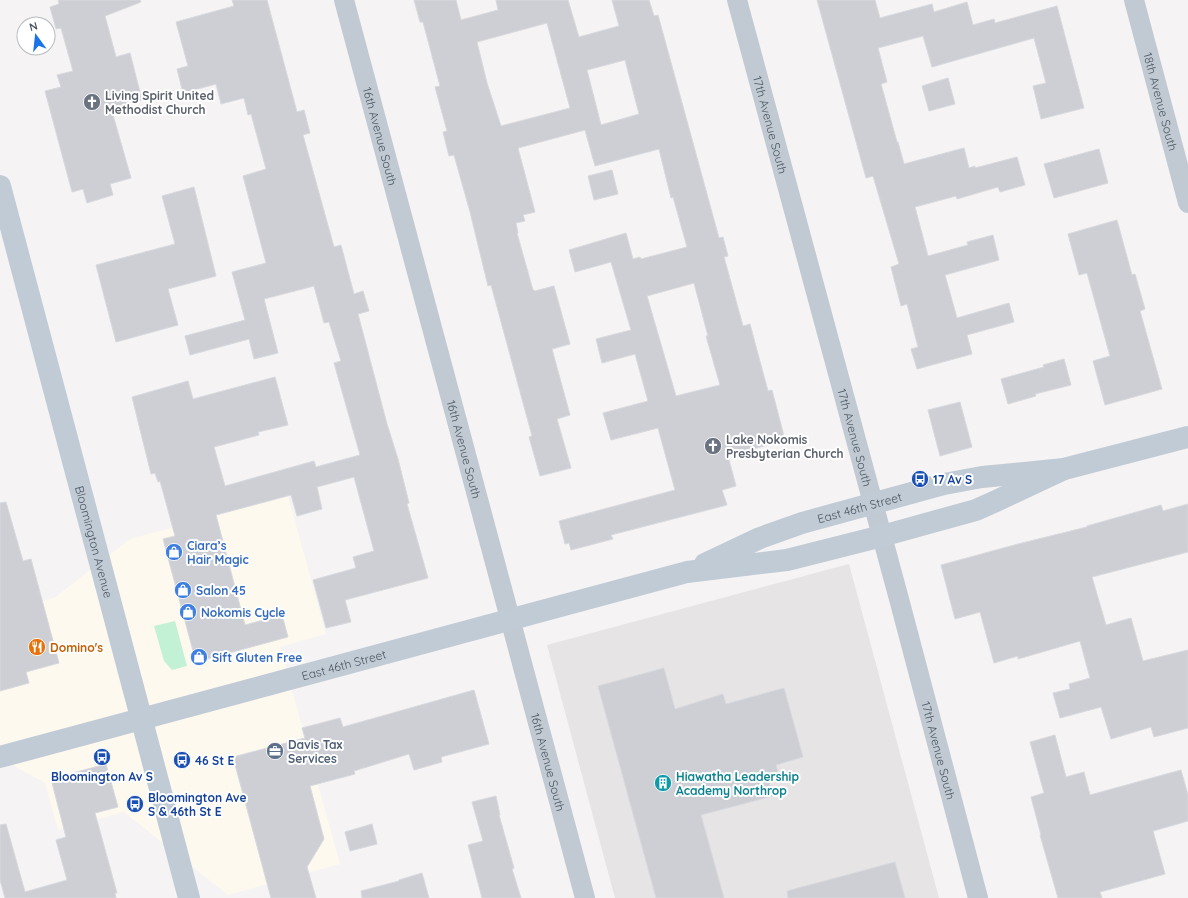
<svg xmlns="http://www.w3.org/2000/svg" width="1188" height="898" viewBox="0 0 1188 898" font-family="Quicksand,sans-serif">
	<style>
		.commercial { fill: #fdf9ef }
		.education { fill: #e6e4e5 }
		.green { fill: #c3f1d5 }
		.building { fill: #cdcfd5; stroke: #d7d9de; fill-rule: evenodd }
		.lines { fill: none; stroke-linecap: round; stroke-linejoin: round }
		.street { stroke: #c1cad2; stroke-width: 20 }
		.secondary { stroke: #c1cbd6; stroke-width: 22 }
		.labels { text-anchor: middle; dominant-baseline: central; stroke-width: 4; stroke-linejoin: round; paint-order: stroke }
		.worship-label { font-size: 12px; font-weight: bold; fill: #5b616d; stroke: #fff; text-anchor: start }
		.street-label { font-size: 12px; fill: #4a5661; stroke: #fff }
		.transit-label { font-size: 12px; font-weight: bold; fill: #164399; stroke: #fff; text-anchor: start }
		.shop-label { font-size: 12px; font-weight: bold; fill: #366cbe; stroke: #fff; text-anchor: start }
		.food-label { font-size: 12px; font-weight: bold; fill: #c56008; stroke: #fff; text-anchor: start }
		.service-label { font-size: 12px; font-weight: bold; fill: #4e5e75; stroke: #fff; text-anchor: start }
		.culture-label { font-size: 12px; font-weight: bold; fill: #0d838f; stroke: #fff; text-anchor: start }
	</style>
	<rect width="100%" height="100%" fill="#f5f3f3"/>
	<path class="commercial" d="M288,496L326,634L280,647L340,864L228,895L124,812L58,830L45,783L0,758V613L54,598L130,539Z"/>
	<path class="education" d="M849,564L939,898H615L547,645Z"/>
	<path class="green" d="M175,621L187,666L172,670L164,661L154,626Z"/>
	<path class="building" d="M58,0H140L141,2L105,16L116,57L130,53L142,100L111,108L131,178L110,184L113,195L87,203L83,189L72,192L45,91L61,87L57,75L73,71L61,28L56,29L50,7L59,4Z
		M232,0H267L297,112L304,110L310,133L303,135L334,247L341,245L354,294L363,291L369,311L358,314L387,424L398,459L409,503L407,504L428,578L345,600L351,622L326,628L313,580L356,568L353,557L374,551L354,477L317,487L322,509L297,516L291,495L216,515L245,625L282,615L288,637L196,662L163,539L175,536L160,481L158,482L155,473L151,474L132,397L188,381L193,399L275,377L288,425L258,432L259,435L214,447L225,486L314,461L316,467L360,455L334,363L341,361L329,322L324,323L314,286L264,299L278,353L254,359L249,339L190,355L185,336L245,320L232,272L266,263L243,176L266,169L251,114L248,115L244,98L221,104L216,84L183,93L177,69L188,66L176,22L234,6Z
		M414,0H456L461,20L498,10L496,0H568L579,37L619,26L612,0H649L654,16L658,15L719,238L723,237L728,256L724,257L743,326L750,324L768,391L772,390L785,440L728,456L736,486L722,490L727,505L611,535L613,539L571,550L569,543L565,544L559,521L675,490L658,428L611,440L603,413L648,401L635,354L602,363L596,339L631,330L611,262L575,272L569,250L626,233L633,259L640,257L641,259L687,247L673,197L671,198L659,149L595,166L585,130L518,148L535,212L523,215L525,221L516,223L518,233H517L533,290H534L535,291L554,286L570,344L552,349L570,415L557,419L571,468L540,476L529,437L532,436L491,285L488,286L470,212L454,155L449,156L443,132L447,131L435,87L440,86L423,22H420ZM547,23L570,108L501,126L487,83L477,42ZM625,60L639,114L601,125L587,70ZM694,283L708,336H706L720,385L676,396L647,296Z
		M817,0H875L880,18L932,4L934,12L967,2L973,25L994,19L995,23L1057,6L1084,108L1041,119L1033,86L1046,83L1034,38L932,67L923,36L878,48L887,82L881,84L897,142H898L904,164L964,148L969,168L975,166V168L1017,157L1025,185L1000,192L998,187L957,199L956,196L915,207L928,256L968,245L967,242L993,235L999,260L945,275L957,318L1009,303L1014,322L967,335L972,354L917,369L911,349L918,347L907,304L901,306L891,267L899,264L873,176L866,178Z
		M948,78L955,104L929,111L922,86Z
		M1099,149L1108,183L1054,198L1044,164Z
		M612,170L618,194L594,200L588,176Z
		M194,187L216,276L168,289L178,325L116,342L96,265L175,244L162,196Z
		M1117,220L1132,275L1135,274L1145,309L1140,311L1162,389L1105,405L1093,361L1110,356L1087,273L1079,275L1068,234Z
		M1064,359L1071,385L1035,394L1036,396L1008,404L1001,379L1044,367L1043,365Z
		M960,402L972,447L940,456L928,410Z
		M6,502L23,561L31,559L59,663L26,672L29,683L0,691V503Z
		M1188,504V552L1092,577L1106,625L1131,618L1143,661L1188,650V728L1154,737L1151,727L1111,739L1101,707L1060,718L1053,693L1070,689L1069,684L1090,678L1080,641L1018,659V656L994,663L980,612L955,619L941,565L1018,544L1087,527V526L1161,505L1163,511Z
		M664,668L675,709L723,694L726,704L784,688L803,757L776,765L779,776L768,779L773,796L701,815L724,898H656L598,686Z
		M474,690L489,744L441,757L442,762L414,770L409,754L354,771L355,774L310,786L324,839L307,867L316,898H271L233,757L305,738L302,728L340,718L343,727Z
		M1055,735L1066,777L1084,772L1090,795L1181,770L1188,795V821L1153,831L1165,874L1100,892L1102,898H1058L1040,835H1041L1031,797L1044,793L1030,742Z
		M106,764L118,807L95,813L117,893H115L116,898H5L0,880V825L6,824L25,892L67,880L56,840L66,837L51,779Z
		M496,796L500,815H499L514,868L512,869L521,898H482L468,845L483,841L472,802Z
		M372,824L377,844L350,851L345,832Z
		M895,862L905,898H788L787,891Z
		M422,873L429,898H362L361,891L399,881V880Z"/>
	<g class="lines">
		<g class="street">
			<path id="s1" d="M344,0L585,898"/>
			<path id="s2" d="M737,0L899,599L978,898"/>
			<path id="s3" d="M1134,0L1188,203"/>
		</g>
		<g class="secondary">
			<path id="s4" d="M0,186L189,898"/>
			<path id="s5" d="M705,564L760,538L802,523L944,484L982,477L1064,469L1188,437"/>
			<path id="s6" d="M0,757L687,572L787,560L882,536L976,510L996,501L1064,469"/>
		</g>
	</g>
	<defs>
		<symbol id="church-disc" viewBox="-11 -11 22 22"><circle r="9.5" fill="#6b7280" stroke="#fff"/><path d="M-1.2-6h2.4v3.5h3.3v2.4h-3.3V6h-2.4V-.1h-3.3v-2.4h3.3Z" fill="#fff"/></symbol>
		<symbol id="bus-disc" viewBox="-11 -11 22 22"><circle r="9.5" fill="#1a4fb4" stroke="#fff"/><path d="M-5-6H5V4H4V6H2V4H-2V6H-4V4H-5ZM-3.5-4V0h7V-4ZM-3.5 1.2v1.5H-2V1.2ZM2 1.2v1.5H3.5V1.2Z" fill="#fff"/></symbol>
		<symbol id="shop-disc" viewBox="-11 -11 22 22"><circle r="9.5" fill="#3f7fe0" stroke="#fff"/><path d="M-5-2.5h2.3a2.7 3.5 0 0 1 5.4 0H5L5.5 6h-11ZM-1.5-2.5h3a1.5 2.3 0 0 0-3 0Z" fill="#fff"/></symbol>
		<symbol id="restaurant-disc" viewBox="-11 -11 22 22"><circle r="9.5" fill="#e8710a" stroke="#fff"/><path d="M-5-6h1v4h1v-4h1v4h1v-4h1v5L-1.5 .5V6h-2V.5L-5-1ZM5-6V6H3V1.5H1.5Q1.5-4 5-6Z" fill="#fff"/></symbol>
		<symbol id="office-disc" viewBox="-11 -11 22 22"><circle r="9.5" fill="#5c6f8a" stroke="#fff"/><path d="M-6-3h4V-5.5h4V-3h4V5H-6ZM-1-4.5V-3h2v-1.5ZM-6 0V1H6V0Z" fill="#fff"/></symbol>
		<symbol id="building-disc" viewBox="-11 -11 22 22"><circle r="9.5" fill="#0f9aa8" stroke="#fff"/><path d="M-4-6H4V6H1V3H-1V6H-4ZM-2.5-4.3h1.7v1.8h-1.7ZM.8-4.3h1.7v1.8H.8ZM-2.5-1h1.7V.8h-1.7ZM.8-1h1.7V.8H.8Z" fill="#fff"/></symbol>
	</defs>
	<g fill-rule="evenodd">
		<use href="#church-disc" x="82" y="92" width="20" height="20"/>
		<use href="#church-disc" x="703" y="436" width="20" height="20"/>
		<use href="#bus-disc" x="910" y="469" width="20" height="20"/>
		<use href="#shop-disc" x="164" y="542" width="20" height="20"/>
		<use href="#shop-disc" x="173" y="580" width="20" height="20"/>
		<use href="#shop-disc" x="178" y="602" width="20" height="20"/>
		<use href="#restaurant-disc" x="27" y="637" width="20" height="20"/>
		<use href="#shop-disc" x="189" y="647" width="20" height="20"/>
		<use href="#office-disc" x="265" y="741" width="20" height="20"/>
		<use href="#bus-disc" x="92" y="747" width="20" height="20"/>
		<use href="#bus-disc" x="172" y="750" width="20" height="20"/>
		<use href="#building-disc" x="653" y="773" width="20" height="20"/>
		<use href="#bus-disc" x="125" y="794" width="20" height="20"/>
	</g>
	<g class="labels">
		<g class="worship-label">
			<text x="105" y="95">Living Spirit United<tspan x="105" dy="14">Methodist Church</tspan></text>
			<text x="726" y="439">Lake Nokomis<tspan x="726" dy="14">Presbyterian Church</tspan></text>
		</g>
		<g class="street-label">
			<text stroke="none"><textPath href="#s3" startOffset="105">18th Avenue South</textPath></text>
			<text stroke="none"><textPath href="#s2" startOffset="129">17th Avenue South</textPath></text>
			<text stroke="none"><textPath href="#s1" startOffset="141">16th Avenue South</textPath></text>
			<text stroke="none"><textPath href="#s2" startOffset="453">17th Avenue South</textPath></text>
			<text stroke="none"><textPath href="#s1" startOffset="465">16th Avenue South</textPath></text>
			<text stroke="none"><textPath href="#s5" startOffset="165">East 46th Street</textPath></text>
			<text stroke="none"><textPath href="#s4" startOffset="368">Bloomington Avenue</textPath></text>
			<text stroke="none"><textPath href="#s6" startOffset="356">East 46th Street</textPath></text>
			<text stroke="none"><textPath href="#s2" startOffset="777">17th Avenue South</textPath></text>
			<text stroke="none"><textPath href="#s1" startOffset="789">16th Avenue South</textPath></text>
		</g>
		<g class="transit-label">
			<text x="933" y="479">17 Av S</text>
			<text x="195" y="760">46 St E</text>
			<text x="102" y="776" text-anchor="middle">Bloomington Av S</text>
			<text x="148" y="797">Bloomington Ave<tspan x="148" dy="14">S &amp; 46th St E</tspan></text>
		</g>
		<g class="shop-label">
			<text x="187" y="545">Ciara’s<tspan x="187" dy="14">Hair Magic</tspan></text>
			<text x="196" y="590">Salon 45</text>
			<text x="201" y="612">Nokomis Cycle</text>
			<text x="212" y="657">Sift Gluten Free</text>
		</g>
		<g class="food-label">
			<text x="50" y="647">Domino's</text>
		</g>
		<g class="service-label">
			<text x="288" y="744">Davis Tax<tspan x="288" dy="14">Services</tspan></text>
		</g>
		<g class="culture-label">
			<text x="676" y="776">Hiawatha Leadership<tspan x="676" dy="14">Academy Northrop</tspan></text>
		</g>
	</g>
	<g transform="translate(36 36) rotate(345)"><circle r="19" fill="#ffffff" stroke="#b7bbc0"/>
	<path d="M0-3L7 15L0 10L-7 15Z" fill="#1a73e8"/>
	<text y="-6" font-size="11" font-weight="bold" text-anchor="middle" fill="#4a5661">N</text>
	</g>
</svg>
